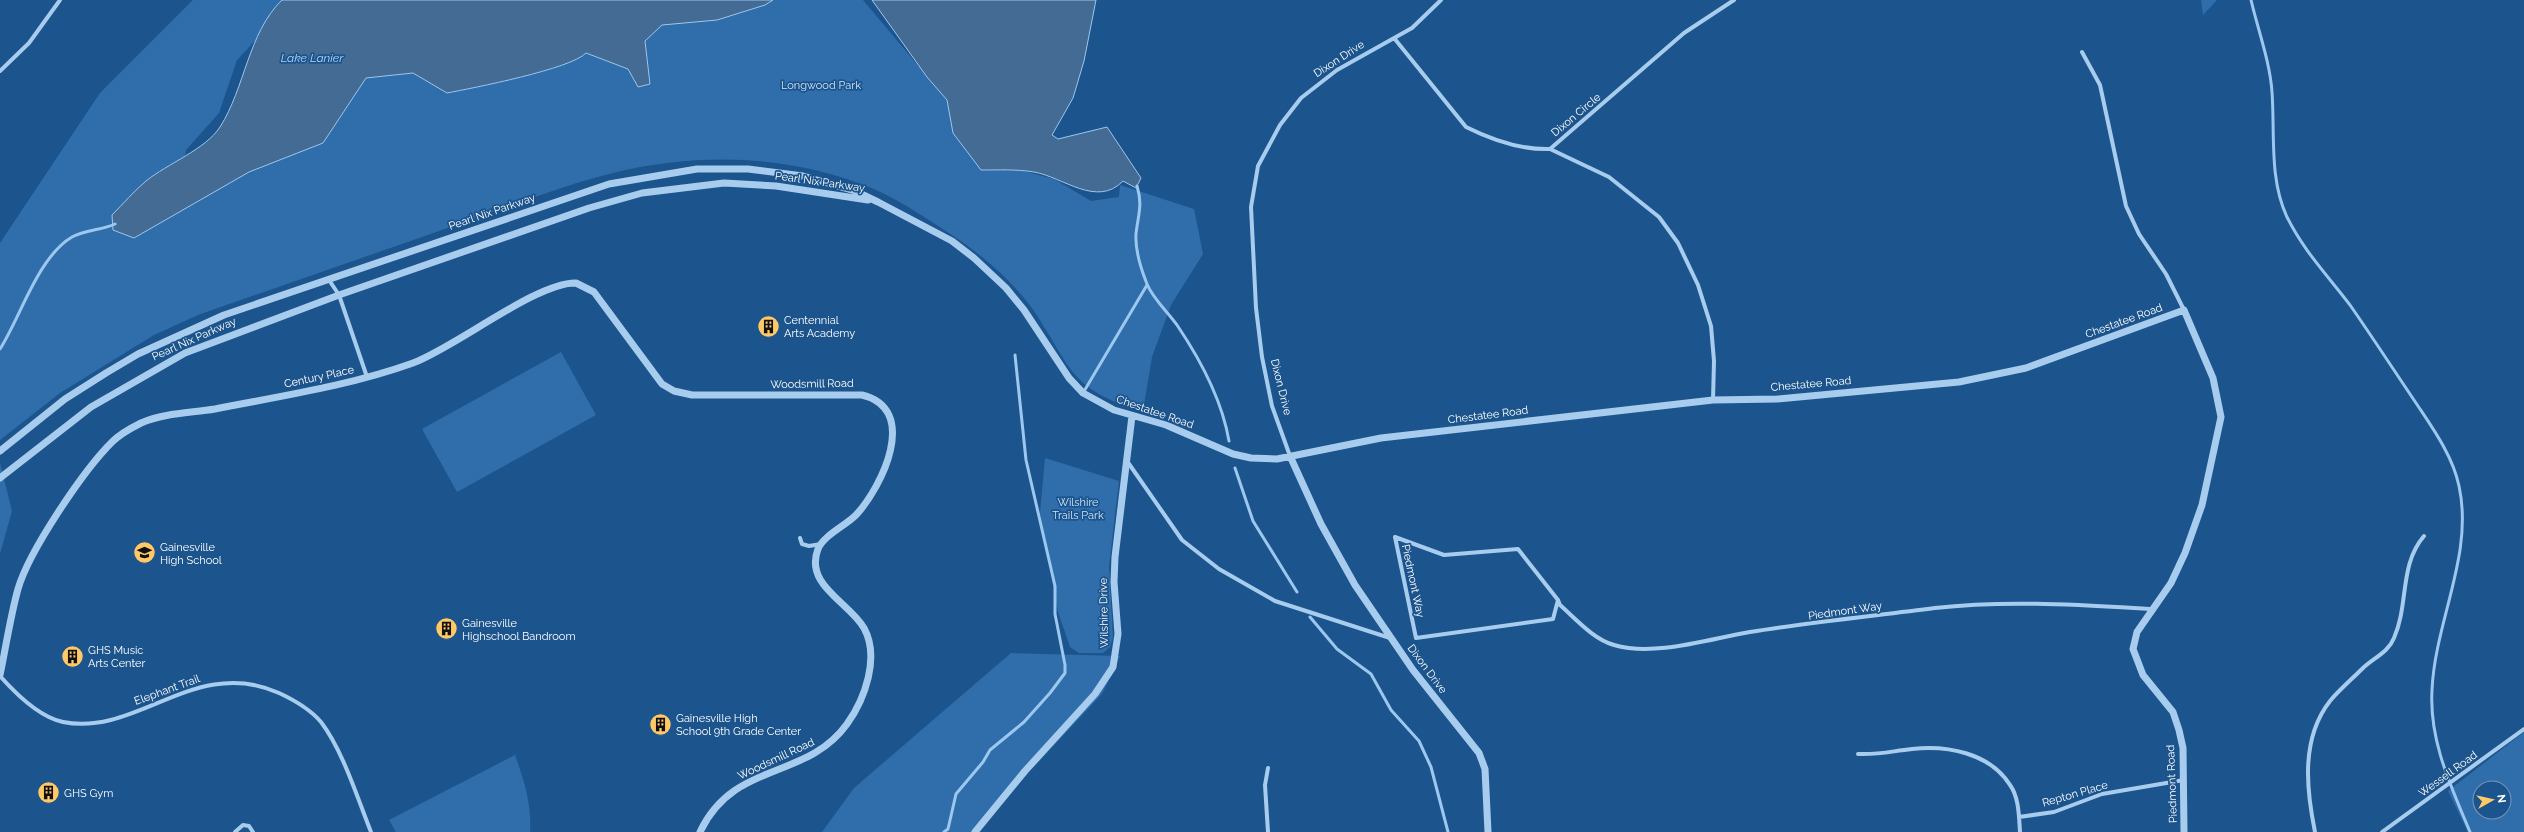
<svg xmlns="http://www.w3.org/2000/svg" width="2524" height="832" viewBox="0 0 2524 832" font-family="Raleway,sans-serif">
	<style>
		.green { fill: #2f6eab; fill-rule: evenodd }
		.water { fill: #436b94; stroke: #9cc7ef }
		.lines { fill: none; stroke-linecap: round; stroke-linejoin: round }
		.stream { stroke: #9cc7ef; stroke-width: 3 }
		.minor { stroke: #a8cced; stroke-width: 4 }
		.tertiary { stroke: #a8cced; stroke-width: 7 }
		.labels { text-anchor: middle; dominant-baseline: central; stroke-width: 3.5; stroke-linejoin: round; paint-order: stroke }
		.street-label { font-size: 11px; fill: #fff; stroke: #1c548d }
		.park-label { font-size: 11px; fill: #cee4f9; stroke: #1c548d }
		.poi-label { font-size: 11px; fill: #fff; stroke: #1c548d; text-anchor: start }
		.water-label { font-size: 12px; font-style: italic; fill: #b4d5f4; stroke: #1c548d }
	</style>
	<rect width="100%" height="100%" fill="#1c548d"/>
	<path class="green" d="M193,0H293L237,60L219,113L186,150L178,196L323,143L366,78L413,73L447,93C473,88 572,69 586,53L628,69L638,87L650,84L645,41L662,24L717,20L774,0H863L947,100L953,133L981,170H1020L1054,179L1091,201L1119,197L1120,185L1194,209L1203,254L1171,305L1152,357L1143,411C1069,390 1072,368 1034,311C1012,280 983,256 952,235C927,219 901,201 874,189C793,155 702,152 617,172C566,184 515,205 465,222C376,253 287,284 198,315L154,335L60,393L0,440V243L100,93Z
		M2201,0H2217L2203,15Z
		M561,352L596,415L457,492L422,429Z
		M1045,458L1119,481L1109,566L1113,637L1110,647L1103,653H1079L1070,647L1058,612L1040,513Z
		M0,463L12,511L0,554Z
		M1011,653L1120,656L1102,694L997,806L979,832H822L854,788Z
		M2524,732V832H2468L2448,791ZM2480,788H2504V812H2480Z
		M515,755C524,780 532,805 530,832H396L389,820Z"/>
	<path class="water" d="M282,0H773L765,5L717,20L662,25L645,41L650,84L638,87L628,69L586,53C571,69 473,88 447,93L413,73L366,78L323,143L249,172L134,238L113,230L112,215C123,204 134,191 146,181C167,164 206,149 220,127C245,88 248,33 282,0Z
		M872,0H1096L1084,61L1073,98L1052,135L1058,139L1107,127L1141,178L1136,188L1123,181C1097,208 1063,177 1034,172C1016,169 999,170 981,170L953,133L947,100L927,77Z"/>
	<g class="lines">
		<path class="stream" d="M2251,0C2258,30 2270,62 2272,92C2275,133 2269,179 2287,217C2303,250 2328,276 2350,305C2373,338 2395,372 2418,406C2434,430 2453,457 2459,486C2474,555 2435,621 2432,690C2429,741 2451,786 2470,832
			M1137,186C1143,205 1138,215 1136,234C1135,249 1141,269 1147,284C1153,299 1168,312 1177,325C1200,359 1222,400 1229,441
			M0,349C21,316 38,257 72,237C85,230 102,230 115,224
			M1083,393L1147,285
			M1235,468L1253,521L1297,592
			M1310,617L1337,649L1371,674L1391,710L1419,741L1431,767L1448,832
			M944,832L948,829L956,794L983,762L990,750L1024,722L1050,693L1065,673V665L1055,614V586L1026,460L1015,355"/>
		<path class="minor" d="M1394,38L1466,127C1492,140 1521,150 1550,149L1684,33L1734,0
			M2082,52L2100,85L2126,206L2139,234L2166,274L2184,310
			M0,71L29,43L60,0
			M1550,149L1609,177L1659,217L1678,243L1698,285L1711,326L1714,361L1713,400
			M329,280L339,295L367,377
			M1290,456L1272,406L1262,357L1256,308L1251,207L1258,166L1280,125L1301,98L1337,70L1412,28L1441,0
			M1127,461L1182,540L1219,569L1275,601L1390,638
			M1395,537L1444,555L1518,549L1558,600L1553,619L1416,638Z
			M800,538L802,544L809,546L821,544
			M1558,600L1560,605C1576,619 1593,639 1614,645C1654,657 1709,639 1750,632C1811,622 1873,616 1935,608C2006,600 2080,605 2152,609
			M0,676C16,694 39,717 63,722C138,737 195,655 279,693C294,700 310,709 321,722C343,751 357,797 371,832
			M1858,754C1880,755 1892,751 1912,749C1947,745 1990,753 2010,785C2019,797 2019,817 2020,832
			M1268,768L1265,785L1268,832
			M2019,817L2054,812L2102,794L2184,780
			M235,832L243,825L249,826L253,832
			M2315,832C2306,788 2301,738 2330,701C2339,690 2352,679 2362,669C2373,658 2388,653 2394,638C2409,604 2399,565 2424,536
			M2382,832L2524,729"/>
		<path class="tertiary" d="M0,451L65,399L106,373L138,354L224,315L609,184L697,169H748L803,176L855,191L878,202L952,241L974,258L1006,288L1024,310L1069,378L1083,393L1114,410L1166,425L1233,454L1251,458L1277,459L1381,438L1713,400L1777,399L1959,382L2026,368L2184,310L2213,378L2221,417L2202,505L2185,553L2171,583L2137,632L2133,649L2143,675L2173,712L2179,730L2183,748L2184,832
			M1290,456L1321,524L1355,585L1413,670L1479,753L1485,769L1488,832
			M0,478L91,407L185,353L339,295L589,208L642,193L724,183L776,186L868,200
			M0,675C6,647 10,618 18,589C29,551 83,471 112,442C120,434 131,428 141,423C164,413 191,413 215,409C281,396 349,386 413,363C456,347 537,282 576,283L594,292L662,384L674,391L692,395H862C920,409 882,487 856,515C845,526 824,535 818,549C804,585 849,602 864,628C880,657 865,699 847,724C806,781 734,760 700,832
			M975,832L1025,771L1095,694L1113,667L1118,634L1114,582L1115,557L1132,416"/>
	</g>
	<defs>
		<symbol id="building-disc" viewBox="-11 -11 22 22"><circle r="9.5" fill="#fec966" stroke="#1c548d"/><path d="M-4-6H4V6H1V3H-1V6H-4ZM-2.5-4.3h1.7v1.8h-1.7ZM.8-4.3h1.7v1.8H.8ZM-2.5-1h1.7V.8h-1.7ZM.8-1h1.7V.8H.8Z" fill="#111"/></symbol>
		<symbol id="school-disc" viewBox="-11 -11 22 22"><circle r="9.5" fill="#fec966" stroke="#1c548d"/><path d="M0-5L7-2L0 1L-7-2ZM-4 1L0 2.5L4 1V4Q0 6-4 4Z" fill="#111"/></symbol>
	</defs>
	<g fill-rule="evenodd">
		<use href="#building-disc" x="756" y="314" width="25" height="25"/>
		<use href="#school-disc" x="132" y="540" width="25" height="25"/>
		<use href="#building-disc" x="434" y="616" width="25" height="25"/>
		<use href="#building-disc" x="60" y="644" width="25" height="25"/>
		<use href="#building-disc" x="648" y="712" width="25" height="25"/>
		<use href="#building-disc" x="36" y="780" width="25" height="25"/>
	</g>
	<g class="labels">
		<g class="street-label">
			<text transform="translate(1339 59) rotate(-33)">Dixon Drive</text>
			<text transform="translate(1576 115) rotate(-40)">Dixon Circle</text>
			<text transform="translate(820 182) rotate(8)">Pearl Nix Parkway</text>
			<text transform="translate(492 212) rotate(-19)">Pearl Nix Parkway</text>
			<text transform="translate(2124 321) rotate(-20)">Chestatee Road</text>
			<text transform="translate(194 339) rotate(-24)">Pearl Nix Parkway</text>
			<text transform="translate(319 377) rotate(-12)">Century Place</text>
			<text transform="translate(812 384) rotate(-1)">Woodsmill Road</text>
			<text transform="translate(1811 384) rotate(-5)">Chestatee Road</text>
			<text transform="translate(1281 387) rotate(76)">Dixon Drive</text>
			<text transform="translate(1155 412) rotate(19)">Chestatee Road</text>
			<text transform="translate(1488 415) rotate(-7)">Chestatee Road</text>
			<text transform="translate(1413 581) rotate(78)">Piedmont Way</text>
			<text transform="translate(1845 611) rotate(-8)">Piedmont Way</text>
			<text transform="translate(1104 613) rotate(-91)">Wilshire Drive</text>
			<text transform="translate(1427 669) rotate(53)">Dixon Drive</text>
			<text transform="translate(167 690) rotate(-20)">Elephant Trail</text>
			<text transform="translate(776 759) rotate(-25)">Woodsmill Road</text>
			<text transform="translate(2448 774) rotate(-36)">Wessell Road</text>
			<text transform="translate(2172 784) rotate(-92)">Piedmont Road</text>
			<text transform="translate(2075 794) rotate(-16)">Repton Place</text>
		</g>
		<g class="park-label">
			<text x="821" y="85">Longwood Park</text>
			<text x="1078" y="502">Wilshire<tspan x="1078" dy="13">Trails Park</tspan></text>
		</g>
		<g class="poi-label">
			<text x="784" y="320">Centennial<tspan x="784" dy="13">Arts Academy</tspan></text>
			<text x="160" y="547">Gainesville<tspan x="160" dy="13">High School</tspan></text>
			<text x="462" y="623">Gainesville<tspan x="462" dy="13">Highschool Bandroom</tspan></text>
			<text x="88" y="650">GHS Music<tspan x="88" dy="13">Arts Center</tspan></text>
			<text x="676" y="718">Gainesville High<tspan x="676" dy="13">School 9th Grade Center</tspan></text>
			<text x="64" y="793">GHS Gym</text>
		</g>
		<g class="water-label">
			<text x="312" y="58">Lake Lanier</text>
		</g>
	</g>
	<g transform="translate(2492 800) rotate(82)"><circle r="19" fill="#1c548d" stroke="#7798bb"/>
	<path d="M0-3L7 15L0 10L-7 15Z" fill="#fec966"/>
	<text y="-6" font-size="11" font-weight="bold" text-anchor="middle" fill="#ffffff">N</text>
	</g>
</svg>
